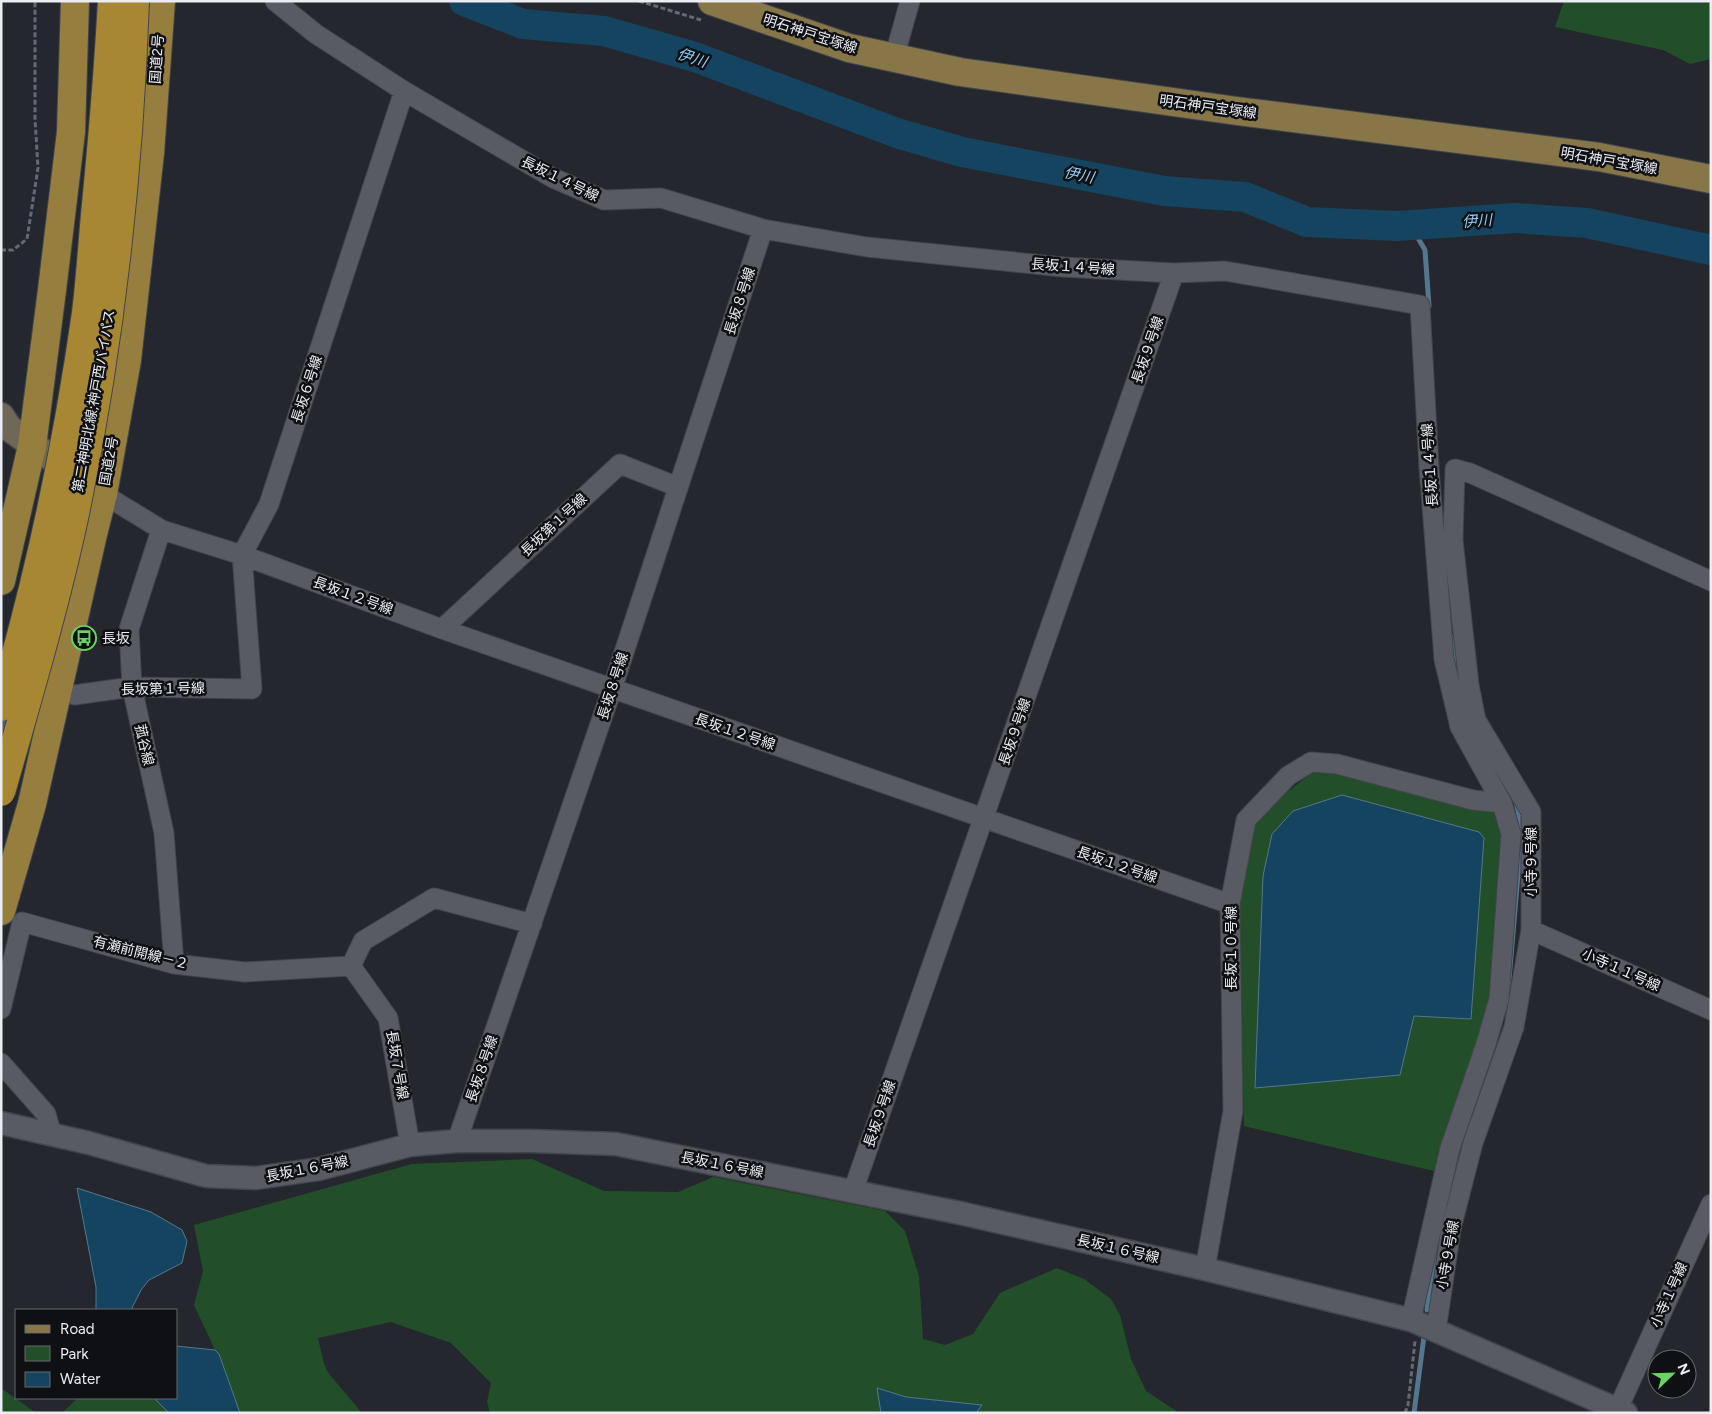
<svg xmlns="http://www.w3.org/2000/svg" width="1712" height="1414" viewBox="0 0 1712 1414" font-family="Figtree,'Noto Sans JP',sans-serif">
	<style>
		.green { fill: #224f29; fill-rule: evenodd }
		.water { fill: #144460; stroke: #55778c }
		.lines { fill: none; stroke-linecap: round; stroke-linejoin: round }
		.stream { stroke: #55778c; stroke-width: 5 }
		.river { stroke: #144460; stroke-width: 30 }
		.minor-casing { stroke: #43454c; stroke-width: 21 }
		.tertiary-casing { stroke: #43454c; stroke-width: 25 }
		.secondary-casing { stroke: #43454c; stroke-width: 29 }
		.primary-casing { stroke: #43454c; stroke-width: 30 }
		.trunk-casing { stroke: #43454c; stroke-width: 30 }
		.path { stroke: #676970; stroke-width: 3; stroke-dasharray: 5 2.5; stroke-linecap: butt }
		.minor { stroke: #595b64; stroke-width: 19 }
		.tertiary { stroke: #595b64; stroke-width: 22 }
		.secondary { stroke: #706856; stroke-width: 26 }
		.primary { stroke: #877647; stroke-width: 28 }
		.trunk { stroke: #967f3e; stroke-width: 28 }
		.motorway-bridge-casing { stroke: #43454c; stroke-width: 30; stroke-linecap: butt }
		.motorway-bridge { stroke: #a68834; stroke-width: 28 }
		.labels { text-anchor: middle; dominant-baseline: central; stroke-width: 5; stroke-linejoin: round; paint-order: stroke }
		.street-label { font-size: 14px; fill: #ecedf3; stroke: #0f1013 }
		.poi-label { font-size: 14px; fill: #ecedf3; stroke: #0f1013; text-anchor: start }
		.water-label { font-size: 15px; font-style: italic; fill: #8fcff9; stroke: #0f1013 }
	</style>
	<rect width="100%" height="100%" fill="#25272f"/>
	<path class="green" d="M1564,1H1711V59L1690,64L1663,50L1555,27Z
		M1316,770L1471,806L1500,808L1506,835L1488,1010L1438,1172L1244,1126L1239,913L1248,840L1261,812ZM1342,795L1479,832L1484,838L1471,1019L1414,1016Z
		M532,1159L604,1191L678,1192L713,1177L885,1211L905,1231L919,1276L923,1339L945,1345L973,1334L1000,1293L1057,1268L1084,1279L1111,1299L1120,1315L1131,1359L1146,1391L1179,1413H976L981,1405L906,1397L878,1388L881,1413H490L487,1402L491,1383L451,1343L391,1322L318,1338L324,1364L329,1374L362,1413H240L219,1354L215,1350L194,1305L203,1271L194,1225L412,1164Z
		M1,1388L36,1413H1Z
		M78,1398H154L169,1413H62Z"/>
	<path class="water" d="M1342,795L1479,832L1484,838L1471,1019L1414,1016L1400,1075L1255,1088L1263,876L1272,834L1293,811Z
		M77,1188L151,1212L182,1230L187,1241L182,1263L149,1280L141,1290L131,1310H96V1287Z
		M176,1346L215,1350L219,1354L240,1413H169L154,1398H176Z
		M877,1388L906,1397L982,1405L976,1413H881Z"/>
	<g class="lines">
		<path class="stream" d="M1397,226L1415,233L1425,250L1429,306
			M1451,636L1458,679
			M1489,761L1499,776
			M1507,1003L1522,828L1516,802
			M1457,1160L1466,1130
			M1427,1310L1430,1283L1452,1183
			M1414,1413L1424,1336"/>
		<path class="river" d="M464,1L523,24L604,31L695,57L897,133L962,152L1164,191L1245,197L1307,222L1397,226L1515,218L1587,223L1711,250"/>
		<defs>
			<path id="minor" d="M275,1L316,34L404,91L553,178L604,200L661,198L763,229L867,247L1063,267L1174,273L1225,271L1420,305L1429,467L1444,659L1460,727L1502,803L1511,834L1499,999L1486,1044L1450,1148L1411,1320
				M894,58L910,1
				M103,494L162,530L242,555L442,629L1230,904
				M161,530L129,629L132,687L164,833L174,964
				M442,629L620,464L678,487
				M74,695L132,687L252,689L242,555L269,504L404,91
				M1,736L8,711
				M1531,930L1711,1010
				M351,966L363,941L434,898L532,924
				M351,966L388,1018L410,1145
				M1,1009L22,922L174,964L245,972L351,966
				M1,1063L46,1114L52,1135
				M457,1141L612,689L763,229
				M853,1191L1174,273
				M1205,1269L1233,1111L1230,904L1246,820L1288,776L1311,762L1337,764L1473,800L1502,803
				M1436,1331L1451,1229L1473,1143L1514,1027L1531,930V812L1476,720L1469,685L1453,540L1455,469L1470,473L1711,581
				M1616,1413L1711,1204"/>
			<path id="tertiary" d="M1,1123L89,1143L206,1176L256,1178L319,1169L410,1145L457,1141H531L616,1144L960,1213L1205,1269L1411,1320L1626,1413"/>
			<path id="secondary" d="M1,416L9,428L77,476"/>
			<path id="primary" d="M712,1L849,48L960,72L1237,111L1599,157L1711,179"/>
			<path id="trunk" d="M1,581L32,446L52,290L71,132L75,1
				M1,911L32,804L93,534L103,494L127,360L150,153L161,1"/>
		</defs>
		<use href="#minor" class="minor-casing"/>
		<use href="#tertiary" class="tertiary-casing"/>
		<use href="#secondary" class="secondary-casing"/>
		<use href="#primary" class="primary-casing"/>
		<use href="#trunk" class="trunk-casing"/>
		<path class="path" d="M639,1L701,20
			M1,250H13L27,239L38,168L35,119V1
			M1405,1413L1408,1405L1415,1341"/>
		<use href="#minor" class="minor"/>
		<use href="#tertiary" class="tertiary"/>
		<use href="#secondary" class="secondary"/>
		<use href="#primary" class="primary"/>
		<use href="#trunk" class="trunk"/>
		<defs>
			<path id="motorway-bridge" d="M1,707C39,578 67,447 86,313C90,281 92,248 95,215C102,144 108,73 112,1
				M1,792C27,701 54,610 74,518C110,348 129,175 135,1"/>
		</defs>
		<use href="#motorway-bridge" class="motorway-bridge-casing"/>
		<use href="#motorway-bridge" class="motorway-bridge"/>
	</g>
	<defs>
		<symbol id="bus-ring" viewBox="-11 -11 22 22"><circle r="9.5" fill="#0f1013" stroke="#69d464" stroke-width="1.5"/><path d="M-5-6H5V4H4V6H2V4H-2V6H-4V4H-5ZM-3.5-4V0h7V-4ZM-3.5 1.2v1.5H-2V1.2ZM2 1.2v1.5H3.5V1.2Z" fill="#69d464"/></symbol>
	</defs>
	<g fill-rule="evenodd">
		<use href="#bus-ring" x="70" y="624" width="28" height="28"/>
	</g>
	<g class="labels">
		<g class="street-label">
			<text transform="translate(810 34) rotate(18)">明石神戸宝塚線</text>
			<text transform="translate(157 59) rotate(-86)">国道2号</text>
			<text transform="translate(1208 107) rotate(8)">明石神戸宝塚線</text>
			<text transform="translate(1609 161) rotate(10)">明石神戸宝塚線</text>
			<text transform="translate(560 179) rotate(26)">長坂１４号線</text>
			<text transform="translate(1073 267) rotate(4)">長坂１４号線</text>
			<text transform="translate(740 301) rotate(-72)">長坂８号線</text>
			<text transform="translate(1148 350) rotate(-71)">長坂９号線</text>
			<text transform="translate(307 389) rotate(-72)">長坂６号線</text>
			<text transform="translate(94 401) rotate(-80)">第二神明北線;神戸西バイパス</text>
			<text transform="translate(109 461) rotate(-80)">国道2号</text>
			<text transform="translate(1430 465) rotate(-94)">長坂１４号線</text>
			<text transform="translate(554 525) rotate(-43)">長坂第１号線</text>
			<text transform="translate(353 596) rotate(20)">長坂１２号線</text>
			<text transform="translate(613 686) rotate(-72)">長坂８号線</text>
			<text transform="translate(163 689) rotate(-1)">長坂第１号線</text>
			<text transform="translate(735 732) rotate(19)">長坂１２号線</text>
			<text transform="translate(1015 732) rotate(-71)">長坂９号線</text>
			<text transform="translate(144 745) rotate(77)">菰谷線</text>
			<text transform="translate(1531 862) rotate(-90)">小寺９号線</text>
			<text transform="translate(1117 865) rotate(19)">長坂１２号線</text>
			<text transform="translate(1231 948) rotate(-90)">長坂１０号線</text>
			<text transform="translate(141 953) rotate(14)">有瀬前開線－２</text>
			<text transform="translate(1621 970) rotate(24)">小寺１１号線</text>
			<text transform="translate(397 1065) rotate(80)">長坂７号線</text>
			<text transform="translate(482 1069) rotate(-71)">長坂８号線</text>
			<text transform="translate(880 1114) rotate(-71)">長坂９号線</text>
			<text transform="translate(722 1165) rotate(11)">長坂１６号線</text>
			<text transform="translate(307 1169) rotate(-11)">長坂１６号線</text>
			<text transform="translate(1118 1249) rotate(13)">長坂１６号線</text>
			<text transform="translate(1448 1255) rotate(-80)">小寺９号線</text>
			<text transform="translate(1669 1295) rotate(-66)">小寺１号線</text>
		</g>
		<g class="poi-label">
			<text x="102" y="638">長坂</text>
		</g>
		<g class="water-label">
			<text transform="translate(692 58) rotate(18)">伊川</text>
			<text transform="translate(1079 175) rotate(11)">伊川</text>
			<text transform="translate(1477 221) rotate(-4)">伊川</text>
		</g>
	</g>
	<rect width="1712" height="1414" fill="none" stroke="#ecedf3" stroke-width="5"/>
	<rect x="15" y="1309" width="162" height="90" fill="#0f1013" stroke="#67686d"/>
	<rect x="25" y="1325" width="25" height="8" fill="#877647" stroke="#67686d"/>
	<text x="60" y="1334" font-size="15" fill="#ecedf3">Road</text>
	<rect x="25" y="1346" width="25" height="15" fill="#224f29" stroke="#67686d"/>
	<text x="60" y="1359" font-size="15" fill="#ecedf3">Park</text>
	<rect x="25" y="1372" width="25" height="15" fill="#144460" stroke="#67686d"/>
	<text x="60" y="1384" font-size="15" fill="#ecedf3">Water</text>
	<g transform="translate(1672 1374) rotate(67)"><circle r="24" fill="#0f1013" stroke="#67686d"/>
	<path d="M0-4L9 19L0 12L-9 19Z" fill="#69d464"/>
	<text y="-8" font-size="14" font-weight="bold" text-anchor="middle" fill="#ecedf3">N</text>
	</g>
</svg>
